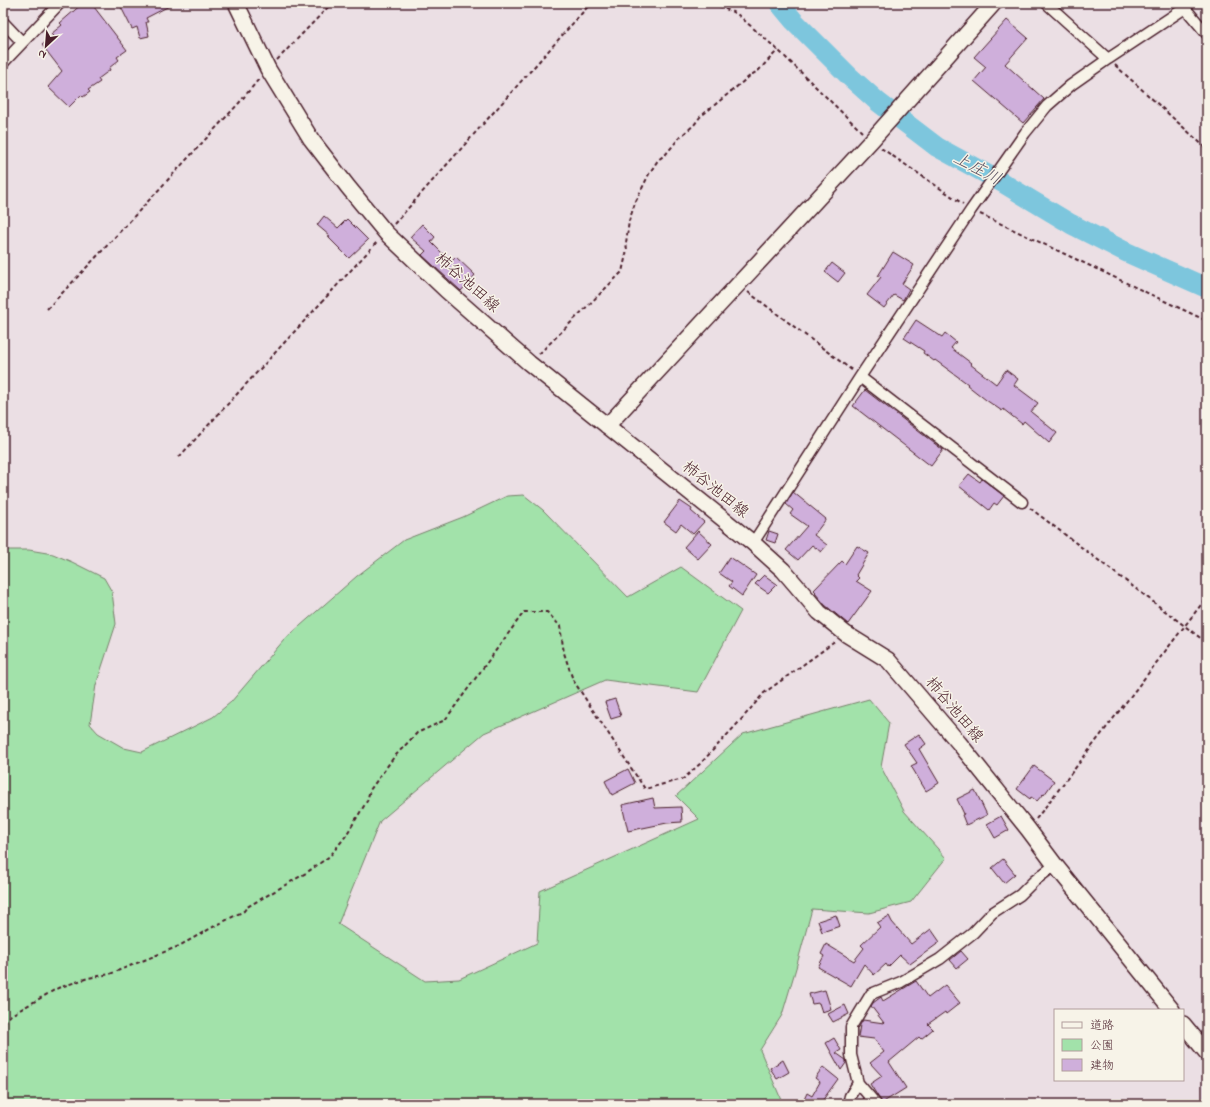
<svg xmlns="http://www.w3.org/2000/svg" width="1210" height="1107" viewBox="0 0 1210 1107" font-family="'Indie Flower','Klee One',sans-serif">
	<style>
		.green { fill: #a2e2aa; stroke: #76806a }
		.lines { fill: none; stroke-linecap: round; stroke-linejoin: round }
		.river { stroke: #7dc6dd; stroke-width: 20 }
		.building { fill: #cfafdb; stroke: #4a1f2b }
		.street-casing { stroke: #4a1f2b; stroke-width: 13 }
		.secondary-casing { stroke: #4a1f2b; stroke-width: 18 }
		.path { stroke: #4a1f2b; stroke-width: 2; stroke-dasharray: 4 3; stroke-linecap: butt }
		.street { stroke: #f7f3e8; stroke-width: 10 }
		.secondary { stroke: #f7f3e8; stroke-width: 15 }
		.labels { text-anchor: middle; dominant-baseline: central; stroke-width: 3; stroke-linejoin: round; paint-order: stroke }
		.street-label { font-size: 16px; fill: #4a1f2b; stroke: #f7f3e8 }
		.water-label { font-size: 17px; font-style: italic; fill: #595160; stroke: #f7f3e8 }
	</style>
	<rect width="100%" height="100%" fill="#ebdfe4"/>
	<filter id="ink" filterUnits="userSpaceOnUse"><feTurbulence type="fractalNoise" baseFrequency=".025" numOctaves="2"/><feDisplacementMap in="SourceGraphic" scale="8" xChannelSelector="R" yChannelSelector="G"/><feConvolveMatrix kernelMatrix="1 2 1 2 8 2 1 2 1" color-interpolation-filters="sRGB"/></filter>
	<g filter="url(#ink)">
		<path class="green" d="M524,495L543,510L628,597L681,567L741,611L698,692L605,680L484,733L380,821L338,924L425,981L459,979L537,943L540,891L699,819L676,796L743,734L869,699L889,723L881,767L904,811L946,858L911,902L869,913L812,909L796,968L782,1015L760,1050L783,1104H3V550H29L53,554L72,562L104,578L112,592L116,624L96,685L90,724L98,733L124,748L142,752L213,717L231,702L284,640L357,576L404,540L463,517L507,496Z"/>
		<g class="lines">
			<path class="river" d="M779,3L794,21L850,77L878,102L937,147L1003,183L1071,224L1126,252L1207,288"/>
		</g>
		<path class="building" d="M83,3H91L127,50L117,57L119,60L109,68L110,70L98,79L100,82L88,90L90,92L83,97L81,95L69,107L48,87L62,71L42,45L53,36L51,34L62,25L60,23Z
			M129,3H175L146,18L148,22H146L149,36L140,38L137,27L132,29L121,7Z
			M1007,20L1028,38L1005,64L1044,99L1023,123L974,81L986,67L974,57Z
			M324,216L338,228L347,219L368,240L349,258L328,237L330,236L317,225Z
			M422,224L435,237L431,242L451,262L456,257L475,275L461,291L422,255L426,251L410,237Z
			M893,252L914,265L902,284L909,289L903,300L894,295L884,308L867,295L881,277L878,276Z
			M832,263L845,273L838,282L825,272Z
			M916,320L942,337L945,333L956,342L951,348L971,363L970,364L996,384L1006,370L1018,379L1014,385L1038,403L1031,412L1057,433L1049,443L1024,421L1022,424L1003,409L1002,411L986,400L967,385L968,384L935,360L934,361L923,353L924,351L904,338Z
			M865,390L943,450L931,466L853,406Z
			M969,474L980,482L982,479L1004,496L997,505L994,503L989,510L959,486Z
			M793,492L826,519L814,535L827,545L821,552L812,545L798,560L786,550L807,526L790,514L793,510L786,504Z
			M680,501L692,509L691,511L704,522L693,534L681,524L676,531L664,522Z
			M698,531L712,544L698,559L684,547Z
			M769,531L778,534L775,543L766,540Z
			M857,546L869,553L856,575L859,578L856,581L872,591L848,624L825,605L815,593L816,592L814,590L842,561L845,564Z
			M730,557L756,575L742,596L729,586L732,582L719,573Z
			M764,575L777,584L768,593L755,584Z
			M615,699L621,716L611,719L605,702Z
			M919,734L926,744L919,749L939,783L926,791L911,766L917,763L904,744Z
			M1034,766L1054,781L1044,795L1043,794L1037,801L1031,797L1030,799L1017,789Z
			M628,769L635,783L612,795L605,781Z
			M975,790L987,815L966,825L962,815L964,814L957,799Z
			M653,798L655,808L681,807L682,822L667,823L628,831L622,805Z
			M1001,816L1009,830L995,838L987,824Z
			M1003,859L1015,874L1004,883L992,868Z
			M836,915L840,926L822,932L818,921Z
			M889,916L892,922L911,944L931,929L940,942L910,964L900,955L888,967L886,964L874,975L864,964L851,986L818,967L824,956L821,954L826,944L854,961L864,948L861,945L880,927L877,923Z
			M961,951L968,959L957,968L950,960Z
			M916,981L928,998L945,985L960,1003L946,1014L945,1012L928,1024L933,1029L921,1039L919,1037L889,1062L906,1088L882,1103L870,1084L882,1076L870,1063L884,1052L874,1039L858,1037L860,1025L863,1020L884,1023L871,1006L873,1003L881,997L883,1001Z
			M825,990L831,1009L822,1012L819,1003L812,1004L809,994Z
			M845,1005L849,1014L833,1022L828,1014Z
			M834,1038L841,1050L836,1053L846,1060V1063L841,1070L826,1043Z
			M783,1060L789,1072L777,1079L770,1068Z
			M823,1067L838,1079L822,1101L828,1104H802L807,1093L812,1096L820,1082L815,1078Z"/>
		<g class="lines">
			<defs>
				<path id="street" d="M1046,3L1108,59
					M3,22L22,42
					M3,63L60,3
					M860,377L1022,502
					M753,543L860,377L971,210L1025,133L1047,106L1071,85L1108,59L1185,8L1207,34
					M848,1104L850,1096L858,1083
					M876,1104L858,1083L851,1055V1027L871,994L901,982L940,959L973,933L992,913L1020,895L1034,881L1055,865"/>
				<path id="secondary" d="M236,3L268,69L311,139L348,187L386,233L446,290L529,363L753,543L783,570L819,612L846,634L888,660L959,743L1028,829L1055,865L1172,1010
					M607,426L871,141L994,3
					M1183,1024L1207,1053"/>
			</defs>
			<use href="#street" class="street-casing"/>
			<use href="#secondary" class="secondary-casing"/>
			<path class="path" d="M712,3L737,14L778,50L862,132
				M277,60L332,3
				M1115,65L1207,149
				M881,148L963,204
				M980,214L1207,321
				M394,224L591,3
				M748,292L853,371
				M47,309L102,251L239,103L259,79
				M539,354L622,272L627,250L626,243L629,221L635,203L649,174L658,160L666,154L680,137L694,125L700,117L751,75L758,71L778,50
				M179,457L377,242
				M1030,508L1207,643
				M1036,819L1207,597
				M3,1022L11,1015L58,988L88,978L110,974L179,946L213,927L244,911L247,907L306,873L330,856L345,837L367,801L370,790L394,757L417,733L445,720L524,612H547L560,626L564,653L573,680L645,789L683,779L701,763L740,721L764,693L836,641"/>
			<use href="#street" class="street"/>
			<use href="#secondary" class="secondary"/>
		</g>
	</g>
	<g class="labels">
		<g class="street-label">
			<text transform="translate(467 283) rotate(42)">柿谷池田線</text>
			<text transform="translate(715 490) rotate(39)">柿谷池田線</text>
			<text transform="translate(954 710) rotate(50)">柿谷池田線</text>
		</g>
		<g class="water-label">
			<text transform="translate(977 169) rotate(28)">上庄川</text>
		</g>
	</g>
	<rect width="1210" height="1107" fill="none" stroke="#f7f3e8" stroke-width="16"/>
	<rect x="8" y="8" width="1194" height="1091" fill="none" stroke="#4a1f2b" stroke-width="1.5" filter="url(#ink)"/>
	<rect x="1054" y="1009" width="130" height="72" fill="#f7f3e8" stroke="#b29e9c"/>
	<rect x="1062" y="1022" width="20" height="6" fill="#f7f3e8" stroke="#b29e9c"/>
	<text x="1090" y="1029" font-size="12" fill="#4a1f2b">道路</text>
	<rect x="1062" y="1039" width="20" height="12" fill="#a2e2aa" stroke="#b29e9c"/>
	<text x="1090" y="1049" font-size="12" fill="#4a1f2b">公園</text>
	<rect x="1062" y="1059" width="20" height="12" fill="#cfafdb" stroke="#b29e9c"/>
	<text x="1090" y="1069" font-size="12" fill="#4a1f2b">建物</text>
	<g transform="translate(46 46) rotate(206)" stroke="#f7f3e8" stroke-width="3" paint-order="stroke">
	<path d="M0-3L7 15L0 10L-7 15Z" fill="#4a1f2b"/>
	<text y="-6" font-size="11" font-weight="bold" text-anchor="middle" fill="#4a1f2b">N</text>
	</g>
</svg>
